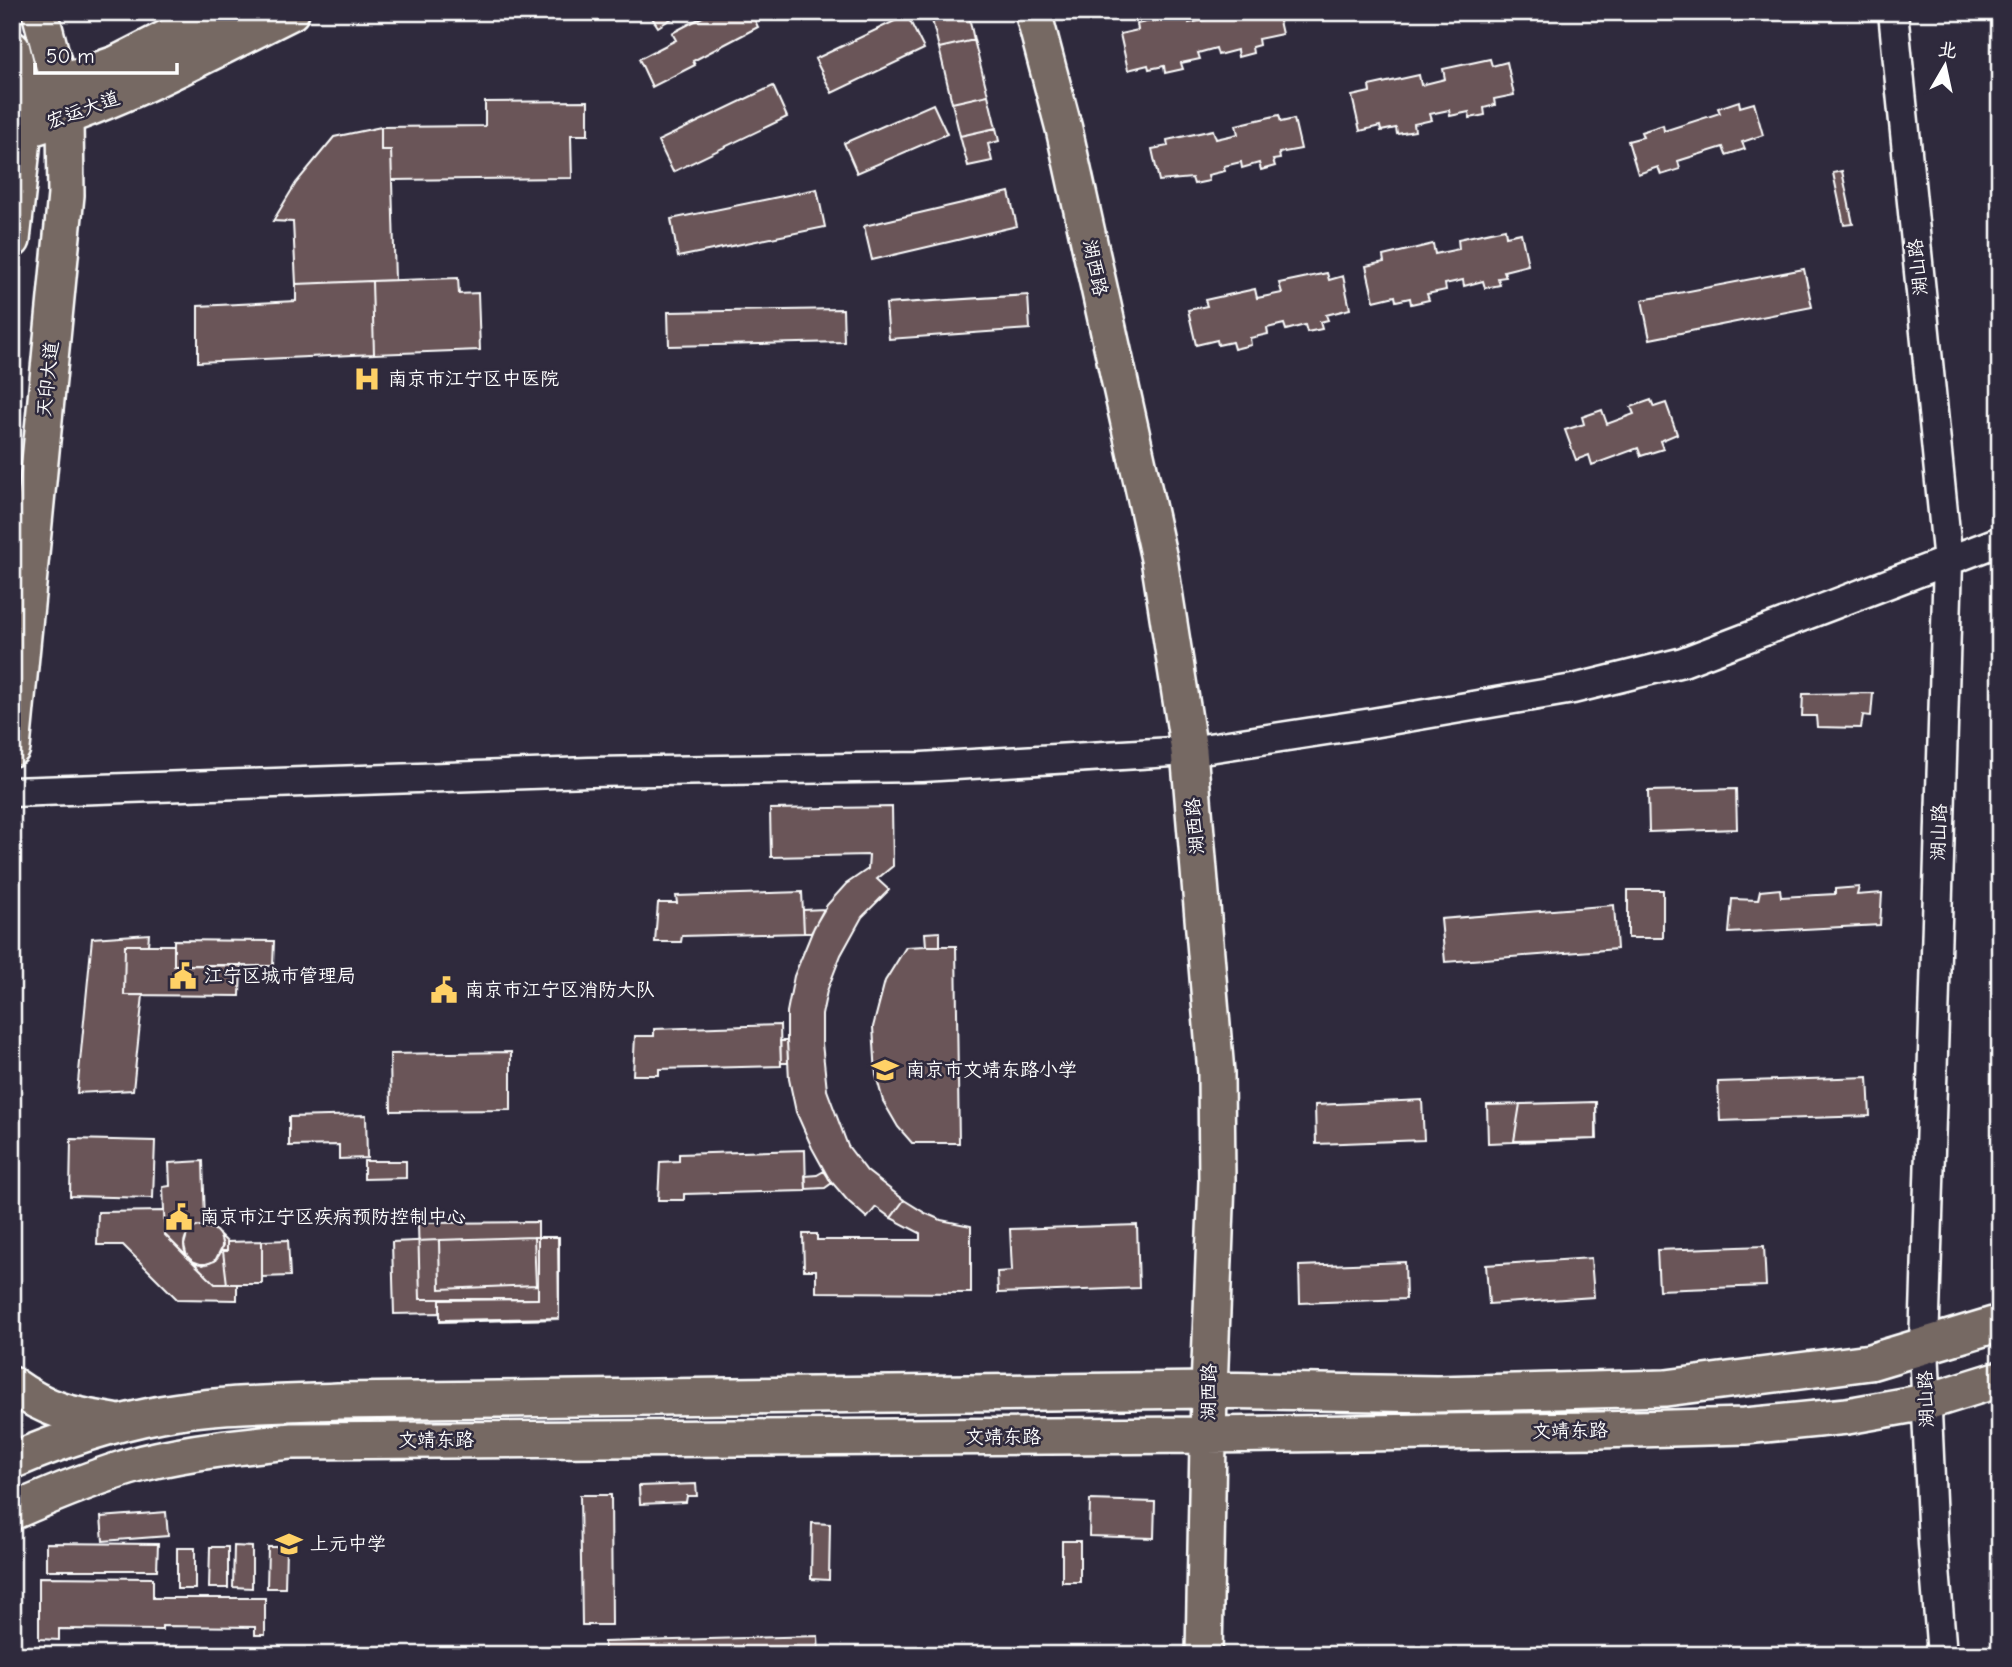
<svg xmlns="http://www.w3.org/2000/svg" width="2012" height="1667" viewBox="0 0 2012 1667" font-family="'Comic Neue','LXGW WenKai TC',sans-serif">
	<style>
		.building { fill: #6a5559; stroke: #fff; stroke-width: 2 }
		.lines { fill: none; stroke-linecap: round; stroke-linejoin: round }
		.minor-casing { stroke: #fff; stroke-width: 33 }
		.major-casing { stroke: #fff; stroke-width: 40 }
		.minor { stroke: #2f2a3d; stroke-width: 28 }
		.major { stroke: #766964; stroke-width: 35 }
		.labels { text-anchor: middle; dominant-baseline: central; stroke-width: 5; stroke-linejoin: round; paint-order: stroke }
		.street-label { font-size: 19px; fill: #fff; stroke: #2f2a3d }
		.poi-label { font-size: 19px; fill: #fff; stroke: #2f2a3d; text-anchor: start }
	</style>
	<rect width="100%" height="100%" fill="#2f2a3d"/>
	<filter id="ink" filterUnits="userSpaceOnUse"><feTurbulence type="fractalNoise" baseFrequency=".0143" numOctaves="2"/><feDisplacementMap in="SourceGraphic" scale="14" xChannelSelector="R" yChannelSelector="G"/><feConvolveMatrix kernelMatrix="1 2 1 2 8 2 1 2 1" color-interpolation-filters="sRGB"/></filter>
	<g filter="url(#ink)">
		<path class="building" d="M658,12H682L658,27L651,16Z
			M712,12H751L758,27L693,61L695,65L652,87L639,59L676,40L672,33Z
			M946,12H968L974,40L939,48L931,16Z
			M1212,12H1277L1282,34L1258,39L1259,45L1252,47L1253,53L1238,57L1237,50L1218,55L1216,48L1198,53L1200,59L1181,63L1183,69L1165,73L1164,66L1149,69L1148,65L1128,70L1120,34L1138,30L1137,24L1187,13L1189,23L1213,18Z
			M907,15L924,49L832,93L815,59Z
			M974,40L988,95L952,103L939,48Z
			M1490,59L1492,66L1507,62L1514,95L1494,99L1495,105L1484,108L1485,115L1470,118L1469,112L1450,116L1449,110L1430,114L1432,120L1414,124L1415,131L1397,134L1396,128L1381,131L1380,126L1360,131L1352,96L1370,92L1369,86L1419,75L1421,85L1445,79L1443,69Z
			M773,86L787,117L673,172L658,141Z
			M988,95L996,128L960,136L952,103Z
			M588,101V135H571L572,178L392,180L391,150H381V127L485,126V102Z
			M1739,101L1740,107L1754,103L1763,135L1742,142L1745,149L1726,155L1723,147L1678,161L1680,169L1661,175L1658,167L1638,174L1628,141L1643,137L1641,132L1663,125L1664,131L1720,113L1718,108Z
			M933,104L947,134L857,173L844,143Z
			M1279,115L1281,122L1294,119L1301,149L1279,153L1280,159L1273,160L1275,166L1261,170L1259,163L1242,168L1241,162L1224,166L1225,171L1208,175L1209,181L1194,184L1192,178L1159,181L1152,149L1168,146L1167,140L1213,130L1216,139L1238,134L1236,125Z
			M381,127V150H391L395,280L296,284L293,222L273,221L296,183L334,137Z
			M996,128L999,141L988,144L992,161L968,166L960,136Z
			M1842,171L1853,224L1844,225L1833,173Z
			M817,189L825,227L678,257L671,219Z
			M1009,192L1017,226L872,260L864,226Z
			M1505,229L1506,236L1521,233L1528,265L1504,271L1506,277L1498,278L1500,285L1485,288L1483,281L1464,286L1463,280L1445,284L1446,290L1427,294L1429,300L1411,304L1410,298L1396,301L1395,296L1374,301L1366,266L1384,262L1383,256L1433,244L1435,254L1459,249L1458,239Z
			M1804,269L1812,307L1650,339L1642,300Z
			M1327,273L1329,280L1343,276L1350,309L1326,315L1328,320L1320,322L1322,329L1307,332L1305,325L1286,330L1284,324L1267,328L1268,334L1250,338L1251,345L1234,349L1232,342L1218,345L1217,340L1196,345L1188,310L1207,306L1205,300L1255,289L1257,298L1282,293L1279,283Z
			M458,278L459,294L478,293L480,350L374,354L372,281Z
			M372,281L374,354L198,362V306L296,301V284Z
			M1028,295L1030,329L889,339L886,304Z
			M843,309L844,342L669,346L668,312Z
			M1651,400L1654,407L1666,403L1677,434L1660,441L1663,449L1641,456L1638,448L1592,465L1589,455L1576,460L1565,430L1584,424L1582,417L1602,410L1607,424L1634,414L1631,407Z
			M1873,693L1871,716L1863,715L1861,728L1817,727L1816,716H1802L1803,694Z
			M1736,789L1737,829L1649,832L1648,791Z
			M892,807L893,866L877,879L889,890L862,917L841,955L827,991L822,1015V1043L827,1090L848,1146L867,1171L904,1200L891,1218L876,1207L867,1218L848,1201L829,1179L812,1148L796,1112L789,1079L787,1041V1012L794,976L814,927L827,905L846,884L868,869L869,855L771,857L770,809Z
			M1859,887L1857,895L1882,893L1880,925L1729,933L1732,899L1758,900L1760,891L1780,889L1781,897L1835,894V889Z
			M1628,890H1663V938H1628Z
			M802,892L804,933L682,936L681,942H655L658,903H677L676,896Z
			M1614,905L1617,949L1445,962L1441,919Z
			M824,909L811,933H804L803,910Z
			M940,932V946H926L925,933Z
			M149,934L148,945H125L124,995H143L133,1090L77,1093L92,938Z
			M174,940L274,941L273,966L174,965Z
			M125,945H174V965H241L240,996L124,995Z
			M926,946H956L959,1143H912L898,1127L883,1101L876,1075L873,1027L885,981L906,947Z
			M780,1025L781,1066L659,1069V1075H633L635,1036H654V1029Z
			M780,1041H787L788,1063H781Z
			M511,1052V1110L391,1111L390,1054Z
			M1868,1077L1870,1116L1720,1121L1718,1082Z
			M1422,1100L1424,1140L1316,1144L1315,1105Z
			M1596,1102V1139L1514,1141L1520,1104Z
			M1596,1102L1597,1139L1488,1143L1487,1105Z
			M366,1115L367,1158L339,1159V1145L289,1146V1117Z
			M71,1139L155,1141L153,1198L70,1196Z
			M805,1150L806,1191L684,1194V1200H658L660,1162L679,1161V1154Z
			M203,1161L205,1222L214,1229L197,1226L187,1234L184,1245L187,1257L165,1235L163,1187L170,1186L169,1163Z
			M364,1161H406V1178L364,1179Z
			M824,1171L832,1183L825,1188L806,1189L805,1176L817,1175Z
			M904,1200L925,1213L941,1220L971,1226V1293L816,1292V1270H804L803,1234H817V1240H920V1233L891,1218Z
			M164,1211L165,1235L215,1284H237V1300L177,1299L123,1245H97L98,1212Z
			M538,1222V1299H420L418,1223Z
			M1137,1225L1139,1288L998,1293L997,1272L1012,1271L1010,1229Z
			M184 1245a19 19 0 1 1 38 0a19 19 0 1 1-38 0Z
			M219,1234L227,1242V1251H223L227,1284H215L192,1261L203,1265L215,1261L223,1245Z
			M534,1237L536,1285L440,1289L439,1240Z
			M534,1237H558L559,1319L440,1322V1313L394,1314L392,1242L439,1240L440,1289L536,1285Z
			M538,1237H559V1318L440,1320V1300L538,1299Z
			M288,1240L290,1276L262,1277V1241Z
			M262,1241V1284H227L223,1251H227V1242Z
			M1764,1246L1766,1286L1659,1290L1657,1250Z
			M1591,1258L1594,1297L1489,1304L1486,1265Z
			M1405,1262L1406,1299L1300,1303L1299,1266Z
			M696,1484L697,1496H687L686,1502L640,1504L639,1486Z
			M580,1495H611L612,1625H582Z
			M1090,1500L1155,1502L1154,1538L1089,1536Z
			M166,1512L168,1536L103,1541L101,1517Z
			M812,1523L830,1524L829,1580L811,1579Z
			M1062,1541H1080V1582H1062Z
			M46,1543L158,1544L157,1570H46Z
			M234,1546L252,1547V1588L233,1587Z
			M210,1547H228V1588H209Z
			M268,1547H286L285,1588H267Z
			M177,1548H195V1589H177Z
			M39,1577L153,1578V1598H265V1635H255V1627L162,1626V1630L59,1629V1640L39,1639Z
			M818,1636L819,1655H604V1642Z"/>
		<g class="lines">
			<defs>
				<path id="minor" d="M1893,12L1948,562L1924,1347L1933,1544L1942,1655
					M12,792L590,772L922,767L1189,751L1372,723L1573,689L1683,662L2000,541"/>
				<path id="major" d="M1033,12L1064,129L1159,559L1189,751L1216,1073L1217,1181L1209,1390L1204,1655
					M12,49L23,96L24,130L12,240
					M23,96L116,64L218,12
					M24,130C118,103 204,55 291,12
					M12,748L66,195L65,119L59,84L40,12
					M12,1385C48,1411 71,1415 114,1422
					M12,1461C61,1440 109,1424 161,1414C219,1403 279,1404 338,1401L1209,1390L1436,1394L1666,1388L1870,1362L2000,1323
					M12,1512C55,1493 98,1475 143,1463C191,1451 242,1446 292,1441L1208,1435L1600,1430L1745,1426L1847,1416L1926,1402L2000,1379"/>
			</defs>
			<use href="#minor" class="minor-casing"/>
			<use href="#major" class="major-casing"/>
			<use href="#minor" class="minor"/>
			<use href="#major" class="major"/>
		</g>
	</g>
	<defs>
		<symbol id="hospital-bare" viewBox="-9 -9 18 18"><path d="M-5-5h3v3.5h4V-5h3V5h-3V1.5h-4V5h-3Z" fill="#ffd166" stroke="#2f2a3d" stroke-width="2.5" paint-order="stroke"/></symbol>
		<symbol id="civic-bare" viewBox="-9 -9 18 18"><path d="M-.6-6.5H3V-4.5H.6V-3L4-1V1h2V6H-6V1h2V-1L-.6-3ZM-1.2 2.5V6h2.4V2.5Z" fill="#ffd166" stroke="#2f2a3d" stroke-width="2.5" paint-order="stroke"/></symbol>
		<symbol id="school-bare" viewBox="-9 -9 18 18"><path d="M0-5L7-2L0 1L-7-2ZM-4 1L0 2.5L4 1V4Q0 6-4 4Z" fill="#ffd166" stroke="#2f2a3d" stroke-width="2.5" paint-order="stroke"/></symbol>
	</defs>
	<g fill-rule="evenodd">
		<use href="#hospital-bare" x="348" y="360" width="38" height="38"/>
		<use href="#civic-bare" x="164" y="957" width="38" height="38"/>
		<use href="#civic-bare" x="425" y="971" width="38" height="38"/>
		<use href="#school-bare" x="866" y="1051" width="38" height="38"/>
		<use href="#civic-bare" x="160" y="1198" width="38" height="38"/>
		<use href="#school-bare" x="270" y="1525" width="38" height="38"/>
	</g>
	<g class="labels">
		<g class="street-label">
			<text transform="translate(83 110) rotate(-20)">宏运大道</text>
			<text transform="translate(1918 267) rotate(-96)">湖山路</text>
			<text transform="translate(1095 268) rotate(78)">湖西路</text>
			<text transform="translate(48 379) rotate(-84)">天印大道</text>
			<text transform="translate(1195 826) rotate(-95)">湖西路</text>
			<text transform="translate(1939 832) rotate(-88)">湖山路</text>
			<text transform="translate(1209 1392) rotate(-89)">湖西路</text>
			<text transform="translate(1926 1399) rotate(-92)">湖山路</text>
			<text transform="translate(1570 1431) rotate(-1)">文靖东路</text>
			<text x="1003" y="1437">文靖东路</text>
			<text x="436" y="1440">文靖东路</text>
		</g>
		<g class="poi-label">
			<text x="388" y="379">南京市江宁区中医院</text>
			<text x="204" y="976">江宁区城市管理局</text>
			<text x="465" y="990">南京市江宁区消防大队</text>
			<text x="906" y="1070">南京市文靖东路小学</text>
			<text x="200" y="1217">南京市江宁区疾病预防控制中心</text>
			<text x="310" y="1544">上元中学</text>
		</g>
	</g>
	<rect width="2012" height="1667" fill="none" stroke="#2f2a3d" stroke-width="42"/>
	<rect x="21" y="21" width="1970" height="1625" fill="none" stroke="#fff" stroke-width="2.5" filter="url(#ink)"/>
	<g transform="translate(1945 66) rotate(9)" stroke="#2f2a3d" stroke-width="5" paint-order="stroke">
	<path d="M0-5L12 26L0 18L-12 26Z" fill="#ffffff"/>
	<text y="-10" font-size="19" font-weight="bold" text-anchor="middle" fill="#ffffff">北</text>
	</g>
	<path d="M35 63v10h142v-10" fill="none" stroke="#ffffff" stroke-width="3.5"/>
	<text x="46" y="63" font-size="21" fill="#ffffff" stroke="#2f2a3d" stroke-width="5" paint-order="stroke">50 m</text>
</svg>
